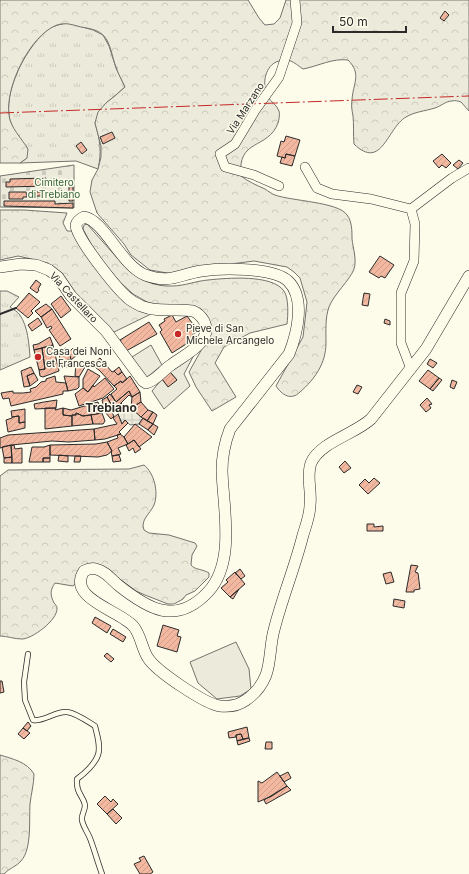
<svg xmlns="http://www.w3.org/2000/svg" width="469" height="874" viewBox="0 0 469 874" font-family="Inter,sans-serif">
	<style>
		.grass { fill: url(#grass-tufts); stroke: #74746e }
		.forest { fill: url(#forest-crowns); stroke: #74746e }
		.cemetery { fill: url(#cemetery-stones); stroke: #74746e }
		.parking { fill: #eceadb; stroke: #74746e }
		.plaza { fill: url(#plaza-grid); stroke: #74746e }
		.building { fill: url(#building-hatch); stroke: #2b2b2b }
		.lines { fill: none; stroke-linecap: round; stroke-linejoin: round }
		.service-casing { stroke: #2b2b2b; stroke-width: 6 }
		.minor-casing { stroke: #2b2b2b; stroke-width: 10 }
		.tertiary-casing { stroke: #2b2b2b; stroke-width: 12 }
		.service { stroke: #fdfbea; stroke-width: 4.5 }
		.minor { stroke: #fdfbea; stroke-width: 9 }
		.tertiary { stroke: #fdfbea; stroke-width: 11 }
		.wall { stroke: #2b2b2b; stroke-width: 2 }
		.power { stroke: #c62828; stroke-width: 1; stroke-dasharray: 14 3 2 3; stroke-linecap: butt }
		.poi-dot { fill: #c62828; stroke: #fdfbea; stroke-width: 1.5 }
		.labels { text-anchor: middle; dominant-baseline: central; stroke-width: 3; stroke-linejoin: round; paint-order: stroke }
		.street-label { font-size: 10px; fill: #2b2b2b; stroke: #fdfbea }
		.park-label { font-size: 10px; fill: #34623c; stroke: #fdfbea }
		.poi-label { font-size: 10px; fill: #2b2b2b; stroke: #fdfbea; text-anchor: start }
		.quarter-label { font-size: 12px; font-weight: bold; fill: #2b2b2b; stroke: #fdfbea }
	</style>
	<defs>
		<pattern id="grass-tufts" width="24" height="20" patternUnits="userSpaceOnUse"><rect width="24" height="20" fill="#ecebdb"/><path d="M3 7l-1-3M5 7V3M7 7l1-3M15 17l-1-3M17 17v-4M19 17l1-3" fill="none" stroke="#cbcabc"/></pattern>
		<pattern id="forest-crowns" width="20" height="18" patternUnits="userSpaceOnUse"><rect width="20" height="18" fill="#ecebdb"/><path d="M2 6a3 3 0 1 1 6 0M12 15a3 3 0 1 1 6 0" fill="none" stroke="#cbcabc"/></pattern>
		<pattern id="cemetery-stones" width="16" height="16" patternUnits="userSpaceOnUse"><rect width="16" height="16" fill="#ecebdb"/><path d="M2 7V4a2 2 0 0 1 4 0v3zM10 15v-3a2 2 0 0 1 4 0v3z" fill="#cbcabc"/></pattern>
		<pattern id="plaza-grid" width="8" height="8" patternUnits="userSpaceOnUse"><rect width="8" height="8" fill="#eceadb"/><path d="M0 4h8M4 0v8" fill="none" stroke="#cbc9bc"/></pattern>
		<pattern id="building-hatch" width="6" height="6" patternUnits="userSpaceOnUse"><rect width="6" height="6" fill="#f2b8a0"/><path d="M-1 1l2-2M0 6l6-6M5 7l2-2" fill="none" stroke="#d09e8a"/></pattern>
	</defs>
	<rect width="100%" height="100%" fill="#fdfbea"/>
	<path class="grass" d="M68,23L93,30L103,35L109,46L116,68L125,87L116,95L106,103L95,123C100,139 102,152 98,169L76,161L20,163L27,158C22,147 10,126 9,115C5,87 28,44 50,28C56,25 62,24 68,23Z
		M0,291H7L19,297L10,307C13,309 18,312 20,315C28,327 29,344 30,357L0,370Z"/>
	<path class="forest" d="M0,0H248L259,18L265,25L274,24L280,18L286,0H469V111L461,102C458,101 455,100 452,101C446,101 441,106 435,108C425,111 414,112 406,117C387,128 382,171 354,144C353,134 354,125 353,116C352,110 351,106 352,100C353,83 362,74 348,60C332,58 319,66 303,69C293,62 289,57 276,62C264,68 262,86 268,97C271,102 277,105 279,111C280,114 279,120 278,123C268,150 237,138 241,176C249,182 256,185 265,189C268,191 272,194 275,195C291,201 339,202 347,215C352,221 352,231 352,239C353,248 357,260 354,269C350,280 334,294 329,307C325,318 326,331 326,343C326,363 315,379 300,392C291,401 282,395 276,386L303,337L305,320L307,302L300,278L294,272L287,267L254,261L199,268L173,274L150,270L131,255L124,244L97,213L90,192L92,180L98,169L101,157V146L95,123L98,112L106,103L116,95L125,87C122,80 118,74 116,67C112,57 111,44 104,36C99,30 88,28 81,27C73,25 66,22 57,25C30,35 5,87 9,115C10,127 22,139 28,149L27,158L20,163H0Z
		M0,210H24L67,213L63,223L67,231H73L141,311L151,314L114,332L106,331L55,269L48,263L18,256L0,260Z
		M87,224L127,269C139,280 156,287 172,286C184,286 196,281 208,280C227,278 272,274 284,291C289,298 288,316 287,324L250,333L224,347L215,363L236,397L212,411L196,387L189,372L208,338V321L147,302L133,294L120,282L97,255L83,229L84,225Z
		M144,465C154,473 159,492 154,505C150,514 140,520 144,530L149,533L169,535L195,543L197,546L192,555L191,565C195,570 203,569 209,573V577L195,591L186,595L183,599L174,604H168L145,595L136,591L109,571L92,565L73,586L55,583C50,590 50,595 54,603C55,604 57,606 57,608C58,620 32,639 22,639C14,639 7,636 0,636V476L8,470L129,469Z
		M0,755C13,759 27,762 34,774C34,784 31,794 30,804C29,820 32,849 21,861C16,867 9,868 4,874H0Z"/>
	<path class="cemetery" d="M74,165V208L0,207V176Z"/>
	<path class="parking" d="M151,345L162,365L145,379L132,357Z
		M195,353L184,374L190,386L164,409L152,391L162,379L168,386L177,380L170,372Z
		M236,642L249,669L251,689L240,696L217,699L198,683L190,662Z"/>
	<path class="plaza" d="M125,407L131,408L143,418L139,424L130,425L125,420L122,424L118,414Z"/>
	<path class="building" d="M445,11L449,15L444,21L440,18Z
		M112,132L115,138L103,144L100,137Z
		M286,136L300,140L295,156L286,154L285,158L277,156L281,141L284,142Z
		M81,142L87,150L82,154L76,146Z
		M286,154L295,156L292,166L280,163L282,157L285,158Z
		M442,154L451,163L446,168L442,165L439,168L433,161Z
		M459,160L463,163L458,169L453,165Z
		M46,178V182H49V186L6,187V182H10V179Z
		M69,187H73V201H69Z
		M9,192H26L27,197H23V199H9Z
		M29,192H43V196H29Z
		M4,201H55V204L73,203V208L4,206Z
		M380,256L394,265L385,278L381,276L379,278L369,272Z
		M36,280L41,284L38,289L39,290L37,293L30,288Z
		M29,293L40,302L31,311L33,313L28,318L16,308Z
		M364,293L370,294L368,306L362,305Z
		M61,296L71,310L61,318L51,304Z
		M46,304L52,309L41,317L35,311Z
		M52,309L71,339L60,346L49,330L52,328L51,326L47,328L41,317Z
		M172,315L176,322L187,316L198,331L192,335L194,339L172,353L160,332L162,330L159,325L165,321L164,319Z
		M38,318L42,324L32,331L28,325Z
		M385,319L390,321V325L384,323Z
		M149,322L157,334L126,351L120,340Z
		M50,337L53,345L34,350L33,345L38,344Z
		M53,345L59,371L43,377L40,376L39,370L45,369L42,348Z
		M42,348L45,369L39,370L34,350Z
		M66,348L70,354L71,360H67L68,367H62L58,351Z
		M73,348L78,354L71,360L69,352Z
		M100,358L112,372L114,371L118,375L122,372L127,379L122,383L121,381L114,386L99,370L92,365Z
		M430,359L437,363L433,368L427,364Z
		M76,362L85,367L79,377L75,376Z
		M31,367L34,373L27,376L30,386L24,387L21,371Z
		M119,367L122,372L118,375L114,371Z
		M88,369L100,376L88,392L83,388V379Z
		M428,370L439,378L430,389L419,381Z
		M170,372L177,380L168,387L162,379Z
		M34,373L38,380L30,386L27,376Z
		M55,376L56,382L66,383L68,391H63V394L11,406L9,398L3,399L1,393L13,391V393H23L31,392L30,389L36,387L41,382L46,381V379Z
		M64,376L79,377V387L77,389L68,391Z
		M130,376L140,392L132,397L129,391L116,402L111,394L117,389L114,386L121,381L122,383Z
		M105,378L114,389L103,398L79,406L75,394L83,388L88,392L93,385L94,387Z
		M439,378L442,380L433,391L430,389Z
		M452,380L457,382L454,389L450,387Z
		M357,385L362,387L358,394L353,392Z
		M129,391L132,397L129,395L116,408L114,404L112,406L107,397L110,394L116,402Z
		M140,392L141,402L131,408L132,397Z
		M107,397L112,406L109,408L114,416L111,419L105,412L102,400Z
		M427,398L432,404L429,405L431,408L426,412L420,405Z
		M57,400L56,408L35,409L34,404L44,402Z
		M98,402L102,413L83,416L76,413V415H72V416L63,415V408L71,410Z
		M141,402L148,410L141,417L131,408Z
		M121,403L125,407L120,412L116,408Z
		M45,408H56L55,410L63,408V415L72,416V426L45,429Z
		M25,409V422L19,423V416L12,417L11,411Z
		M148,410L153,412L147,421L141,417Z
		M153,412L157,415L153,424L147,421Z
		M76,413L83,416L91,415L93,424L72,426V415H76Z
		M102,413L105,421L103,424H93L91,415Z
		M118,414L122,424L125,420L128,423L119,432L121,434L105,439L95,440L94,429L117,424L113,418Z
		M19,416V423L25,422V428L8,432L6,420L12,418V417Z
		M143,418L153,424L148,430L139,424Z
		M135,424L152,437L139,447L134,440L128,444L124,437Z
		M153,424L158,427L154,435L148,430Z
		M94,429L95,440L69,442L52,441L11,445L0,448V438L8,435Z
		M120,434L124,437L128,444L118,448L121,454L112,456L111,451H112L107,442L118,438L117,435Z
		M134,440L141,449L135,453L133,448L129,451L126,445Z
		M107,442L112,451L107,455L98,457L50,455V445L96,444Z
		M11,445L12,457L4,458L2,447Z
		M14,445L15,449L22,448V463H12L11,446Z
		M50,445V458H43V462H29L32,447H44Z
		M59,455L68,456V462L58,461Z
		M119,455L121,461L113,462L112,456Z
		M75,456H81L80,462H74Z
		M12,457V463H4V458Z
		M43,458H50V462H43Z
		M345,461L351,468L344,473L339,467Z
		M374,478L380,483L368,494L359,485L365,479L369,483Z
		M367,524H374V527L383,526V531H367Z
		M411,565L418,566L415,572L418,573L420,589L414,590V592H406Z
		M240,569L245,576L241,579L235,573Z
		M235,572L245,584L230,597L221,588L228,582L226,580Z
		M391,572L394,582L386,584L383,574Z
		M239,589L233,599L230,597Z
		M394,599L405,601L404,608L393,606Z
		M95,617L111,626L107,633L92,623Z
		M163,625L179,630L177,636L181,637L177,652L157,646Z
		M113,629L126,637L123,642L110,634Z
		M107,653L114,659L111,662L104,656Z
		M0,681H2L4,692L0,693Z
		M28,722L31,726L27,731L23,728Z
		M247,727L249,738L243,739L241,734L236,735V737L229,738L228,732Z
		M23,728L30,733L24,739L18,734Z
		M241,734L243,739L237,741L236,735Z
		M249,738L250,741L238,745L237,741Z
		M266,742H272V749H265Z
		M277,772L287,786L272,796L258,802V781L262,783Z
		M288,772L291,778L284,782L280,776Z
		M287,786L291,790L266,804L264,800Z
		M105,796L111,802L113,799L118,804L107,814L97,804Z
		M113,809L122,818L116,824L107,814Z
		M144,856L153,872L150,874H140L134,864L141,861L139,858Z"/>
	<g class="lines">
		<defs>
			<path id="service" d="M28,654L24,682L25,700L33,720C44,722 55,711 67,712C76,713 87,721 95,726C97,735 101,746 98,755C95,764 84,774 77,779C76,794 83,795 85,805C85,811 81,815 82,820C83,827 89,834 91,841C95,852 98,863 102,874"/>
			<path id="minor" d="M305,167L317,188L332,194L371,199L411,209L415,224L414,261L401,293V343L411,369
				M279,186L254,175L225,167L220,154L235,144L256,109L279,77L297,23L295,0
				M411,209L452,178L469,168"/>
			<path id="tertiary" d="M0,267L21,264L36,265L49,270L58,277L71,296L106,331L143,381L146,383C156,381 163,370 171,365C184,355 214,342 204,321C201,316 198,313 193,311C176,308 158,313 141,306C137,304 131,301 128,298C117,289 76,238 76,225C77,221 80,219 84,217C104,220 121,265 145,275C171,284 177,275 201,271C221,268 273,267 288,281C306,298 297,334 289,354L230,429C225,442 222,457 222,471C223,507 236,562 208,592C176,626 148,609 118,585C111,579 105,571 96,569C92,568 88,569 84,571C66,599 122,611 134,627C141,636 142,649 148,658C156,671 205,704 220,706C229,707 239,705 246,700C255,694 262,685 266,675C271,661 270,644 274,630C282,598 295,567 303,535C306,525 310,515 310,505C312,491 306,477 311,463C320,442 355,434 371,419L426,349L469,276"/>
		</defs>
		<use href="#service" class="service-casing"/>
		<use href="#minor" class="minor-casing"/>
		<use href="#tertiary" class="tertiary-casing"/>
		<use href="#service" class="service"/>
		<use href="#minor" class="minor"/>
		<use href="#tertiary" class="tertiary"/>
		<path class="wall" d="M0,314L16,308"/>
		<path class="power" d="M0,113L469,96"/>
	</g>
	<g class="poi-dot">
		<circle cx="178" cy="334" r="4"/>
		<circle cx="38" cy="357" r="4"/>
	</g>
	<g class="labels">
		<g class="street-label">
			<text transform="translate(245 108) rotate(-57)">Via Marzano</text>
			<text transform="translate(74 297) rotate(47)">Via Castellaro</text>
		</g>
		<g class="park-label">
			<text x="54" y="182">Cimitero<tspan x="54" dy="12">di Trebiano</tspan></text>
		</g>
		<g class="poi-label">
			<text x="186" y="328">Pieve di San<tspan x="186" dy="12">Michele Arcangelo</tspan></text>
			<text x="46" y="351">Casa dei Noni<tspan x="46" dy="12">et Francesca</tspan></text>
		</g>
		<g class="quarter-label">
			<text x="111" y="407">Trebiano</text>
		</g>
	</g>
	<path d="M333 26v6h73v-6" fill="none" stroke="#2b2b2b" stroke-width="2"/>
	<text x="339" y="26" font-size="12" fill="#2b2b2b" stroke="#fdfbea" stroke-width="3" paint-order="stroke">50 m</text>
</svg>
